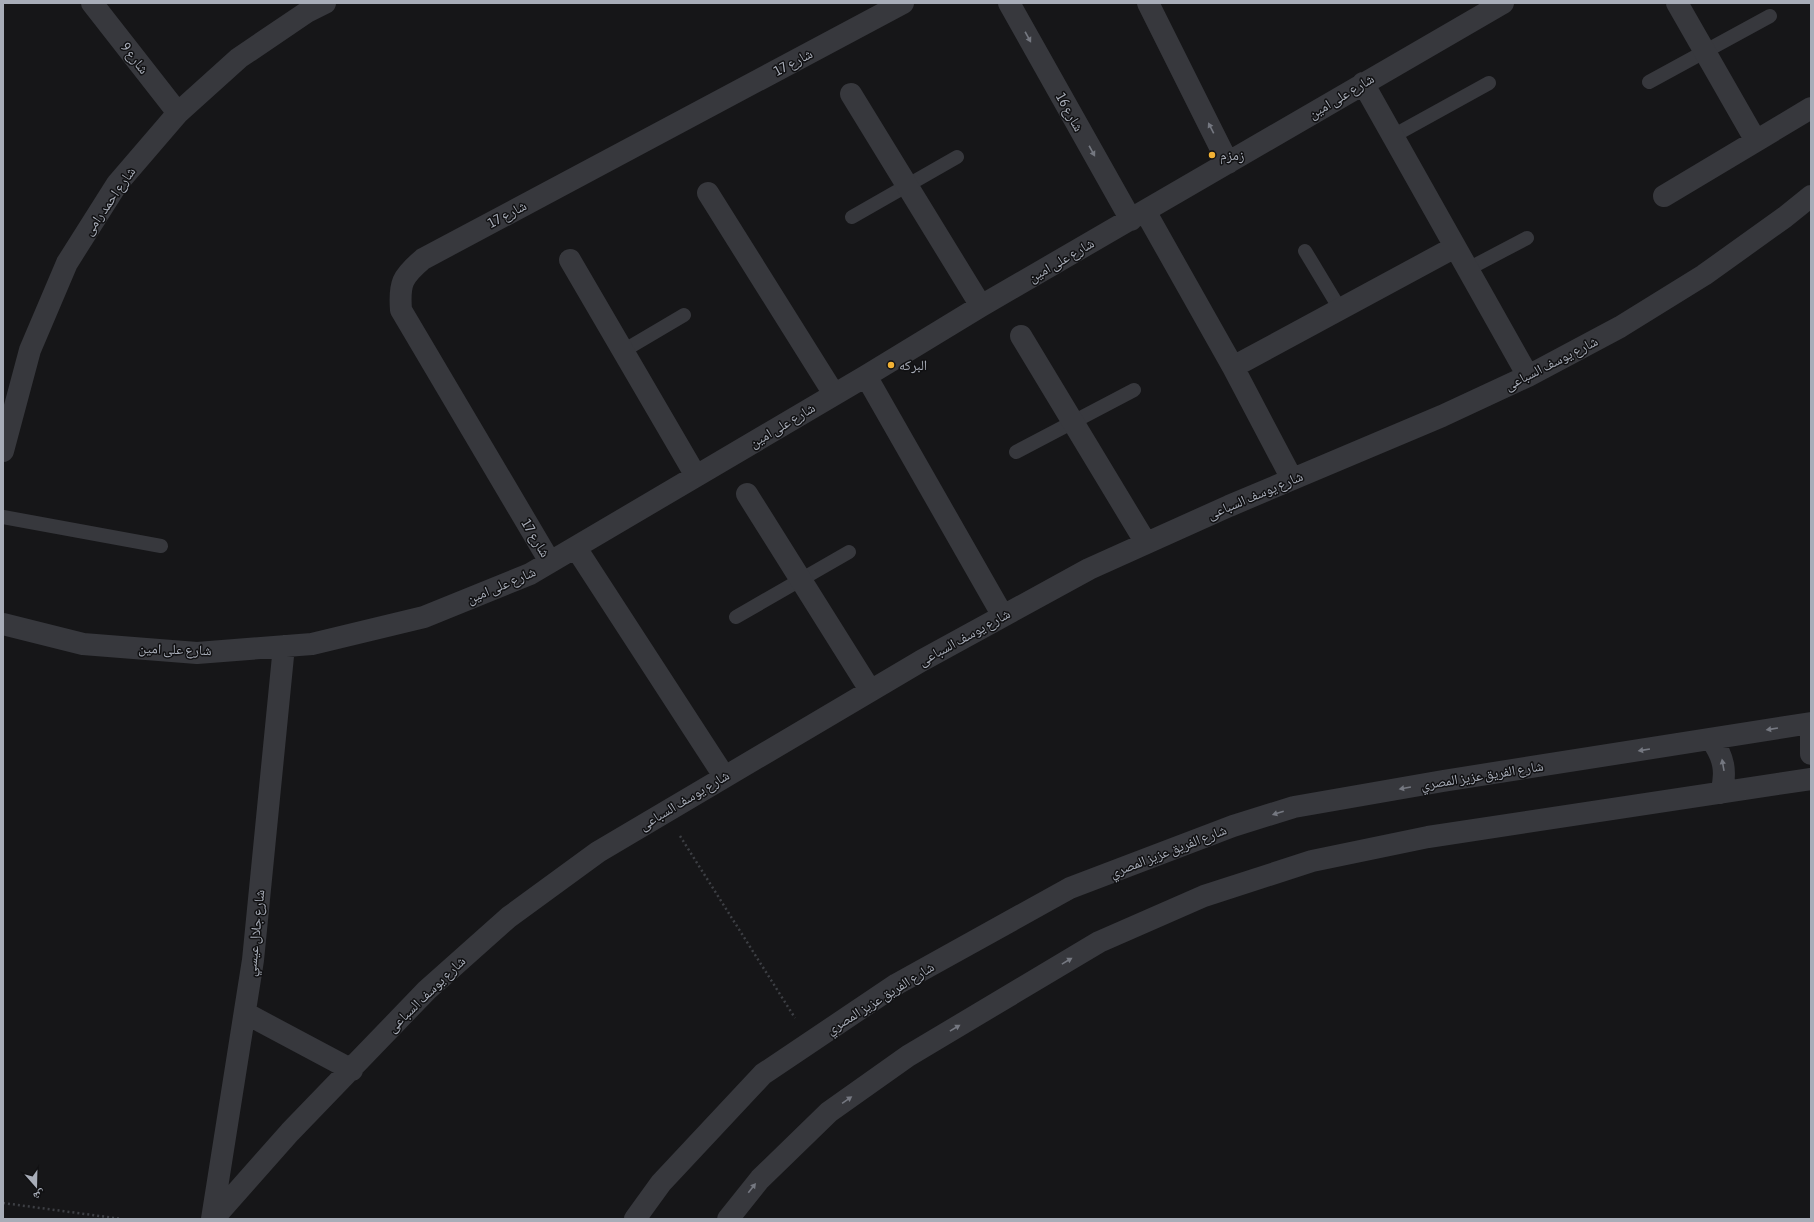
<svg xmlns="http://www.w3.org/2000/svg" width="1814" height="1222" viewBox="0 0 1814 1222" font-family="'Asap Condensed','Noto Naskh Arabic',sans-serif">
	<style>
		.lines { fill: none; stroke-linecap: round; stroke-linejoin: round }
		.path { stroke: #3d3f44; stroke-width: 2.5; stroke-dasharray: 2 3; stroke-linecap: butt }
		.lane { stroke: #37383d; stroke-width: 14 }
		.street { stroke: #37383d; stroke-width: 22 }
		.oneway { fill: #757881 }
		.poi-dot { fill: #f2b134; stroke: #111113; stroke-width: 1.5 }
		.labels { text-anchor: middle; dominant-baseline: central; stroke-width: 3; stroke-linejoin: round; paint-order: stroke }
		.street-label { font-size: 14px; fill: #a8adb8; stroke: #111113 }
		.poi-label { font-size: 14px; fill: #a8adb8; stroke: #111113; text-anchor: start }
	</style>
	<rect width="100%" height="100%" fill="#161618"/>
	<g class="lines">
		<path class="path" d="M680,836L795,1018
			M3,1203L122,1219"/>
		<path class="lane" d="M1649,82L1770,16
			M1393,136L1489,83
			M852,217L957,157
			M1305,251L1340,309
			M1468,269L1527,238
			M623,351L684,315
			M1016,452L1134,390
			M3,517L161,546
			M736,617L849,552"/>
		<path class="street" d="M92,3L178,113
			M1009,3L1131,220
			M1148,3L1228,163
			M1677,3L1756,141
			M1363,83L1528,376
			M851,94L981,306
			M708,193L834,394
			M1664,196L1811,108
			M1145,211L1233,367L1292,479
			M570,260L696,476
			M1021,336L1146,543
			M1233,367L1455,247
			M866,376L1003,616
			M3,451L30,350L67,263L117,184L178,113L239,58L307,12L325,3
			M747,494L870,690
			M576,548L724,776
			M550,562L401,310C399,283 402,277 423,259L903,3
			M3,624L83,644L197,653L312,644L424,617L530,574L866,376L981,306L1503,3
			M1811,733V754
			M1711,739C1724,757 1727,772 1721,793
			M245,1013L352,1070
			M212,1219L253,960L284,646
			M213,1219L290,1132L427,990L509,917L598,852L921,661L1089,569L1229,506L1442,416L1528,376L1620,327L1704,275L1785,217L1811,196
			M635,1219L661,1183L763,1074L897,984L1070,888L1233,826L1294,807L1443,781L1811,723
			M728,1219L760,1179L829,1112L908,1056L1099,942L1204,896L1312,861L1428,837L1811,779"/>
	</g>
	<defs><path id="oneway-solid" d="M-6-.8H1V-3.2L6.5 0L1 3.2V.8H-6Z"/></defs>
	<g class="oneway">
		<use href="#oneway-solid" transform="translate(1028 37) rotate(61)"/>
		<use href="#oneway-solid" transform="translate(1211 128) rotate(-117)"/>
		<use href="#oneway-solid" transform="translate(1092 151) rotate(61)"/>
		<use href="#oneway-solid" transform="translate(1772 729) rotate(171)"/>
		<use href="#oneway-solid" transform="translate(1644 750) rotate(171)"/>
		<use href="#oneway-solid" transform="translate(1723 765) rotate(-100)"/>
		<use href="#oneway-solid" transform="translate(1405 788) rotate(170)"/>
		<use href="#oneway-solid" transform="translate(1278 813) rotate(163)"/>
		<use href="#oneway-solid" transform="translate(1067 961) rotate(-31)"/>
		<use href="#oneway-solid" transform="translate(955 1028) rotate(-31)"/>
		<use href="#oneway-solid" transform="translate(847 1100) rotate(-35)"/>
		<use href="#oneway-solid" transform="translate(752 1188) rotate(-52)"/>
	</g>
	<g class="poi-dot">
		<circle cx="1212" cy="155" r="4"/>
		<circle cx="891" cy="365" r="4"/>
	</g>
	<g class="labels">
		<g class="street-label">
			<text transform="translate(135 58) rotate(52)">شارع 9</text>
			<text transform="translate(793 62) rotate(-28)">شارع 17</text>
			<text transform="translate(1341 96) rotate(-31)">شارع على امين</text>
			<text transform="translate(1070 112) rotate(61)">شارع 16</text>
			<text transform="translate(109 201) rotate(-55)">شارع احمد رامى</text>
			<text transform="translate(507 214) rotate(-28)">شارع 17</text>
			<text transform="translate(1061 260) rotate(-30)">شارع على امين</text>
			<text transform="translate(1551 363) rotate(-27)">شارع يوسف السباعى</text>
			<text transform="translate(782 425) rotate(-31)">شارع على امين</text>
			<text transform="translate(1255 495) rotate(-23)">شارع يوسف السباعى</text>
			<text transform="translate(536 538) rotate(59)">شارع 17</text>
			<text transform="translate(501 585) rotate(-23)">شارع على امين</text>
			<text transform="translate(964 637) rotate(-29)">شارع يوسف السباعى</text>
			<text transform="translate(175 649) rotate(2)">شارع على امين</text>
			<text transform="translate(1482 775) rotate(-9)">شارع الفريق عزيز المصري</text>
			<text transform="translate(684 800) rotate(-31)">شارع يوسف السباعى</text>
			<text transform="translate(1168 851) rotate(-21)">شارع الفريق عزيز المصري</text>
			<text transform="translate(255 933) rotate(-84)">شارع جلال عيسي</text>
			<text transform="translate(426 994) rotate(-44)">شارع يوسف السباعى</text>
			<text transform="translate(880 998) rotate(-32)">شارع الفريق عزيز المصري</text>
		</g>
		<g class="poi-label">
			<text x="1220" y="155">زمزم</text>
			<text x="899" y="365">البركه</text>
		</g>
	</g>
	<rect width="1814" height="1222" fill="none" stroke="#a8adb8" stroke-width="8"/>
	<g transform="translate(36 1186) rotate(160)" stroke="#111113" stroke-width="3" paint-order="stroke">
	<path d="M0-3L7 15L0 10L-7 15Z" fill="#a8adb8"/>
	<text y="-6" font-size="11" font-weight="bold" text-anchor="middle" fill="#a8adb8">ش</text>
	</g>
</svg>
